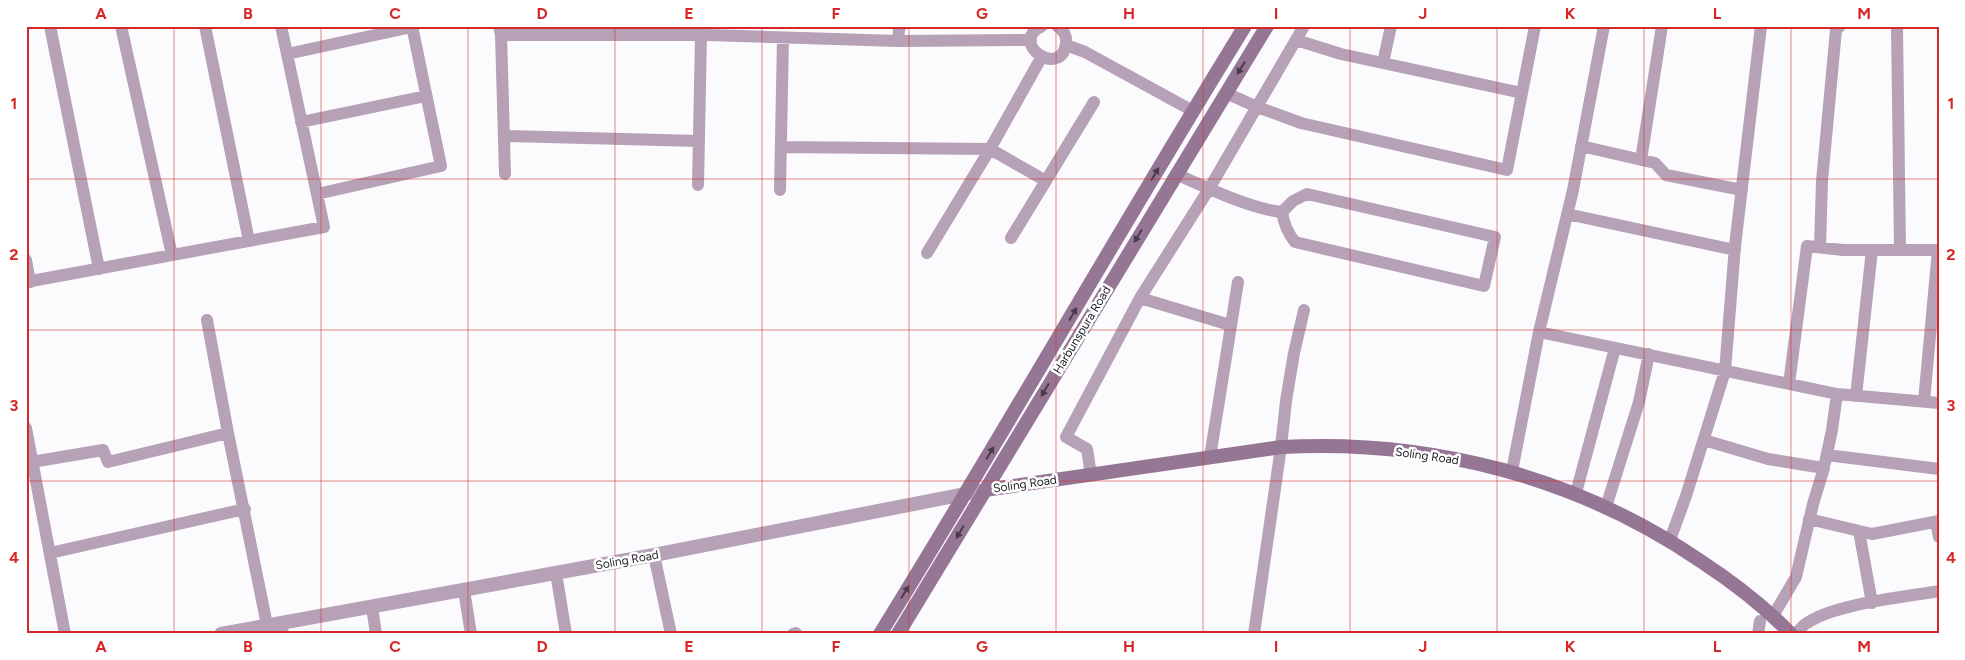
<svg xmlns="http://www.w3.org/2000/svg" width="1965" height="660" viewBox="0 0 1965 660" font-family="Figtree,sans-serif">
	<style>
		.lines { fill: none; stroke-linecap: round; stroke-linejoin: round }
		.minor { stroke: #b7a1b6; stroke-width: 12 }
		.tertiary { stroke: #b7a1b6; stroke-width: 14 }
		.secondary { stroke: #967695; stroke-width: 14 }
		.oneway { fill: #483c4a }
		.grid { fill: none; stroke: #d62828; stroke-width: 1; stroke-opacity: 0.55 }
		.labels { text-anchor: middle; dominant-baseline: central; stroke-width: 5; stroke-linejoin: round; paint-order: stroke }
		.street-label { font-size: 12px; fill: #1e1d22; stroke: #fff }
		.neatline { fill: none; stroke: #d62828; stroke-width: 2 }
		.grid-label { font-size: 16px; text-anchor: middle; font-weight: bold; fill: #d62828 }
	</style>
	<rect width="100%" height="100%" fill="#fbfbfe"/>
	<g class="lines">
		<path class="minor" d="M50,26L99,269
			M121,26L172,255
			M205,26L249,241
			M499,26L501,35L505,174
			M1042,26C1007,43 1062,80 1066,43C1067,36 1063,30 1057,26
			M1897,26L1900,250
			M501,35H708L898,41L1031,40
			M1296,40L1341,54L1522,93
			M898,41L899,29L901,26
			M1066,45L1085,52L1193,111
			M287,54L412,27
			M1383,63L1391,26
			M1226,93L1257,107L1301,123L1507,170L1535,26
			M301,122L426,96
			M505,136L699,141
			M1581,146L1655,163L1666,175L1742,190
			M781,147L990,149L1046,181
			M1641,160L1662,26
			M1176,174C1205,187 1251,209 1282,212L1293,201L1307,194L1495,237L1484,286L1295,242C1287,232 1284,224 1282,212
			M698,185L701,36
			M780,190L783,38
			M317,194L441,166L412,26
			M1567,214L1735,250
			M1011,238L1094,102
			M1820,247L1822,181L1836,30L1840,26
			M927,253L990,149L1041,58
			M26,260L30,282
			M26,282L324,227L281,26
			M1140,298L1230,325
			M207,320L228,433
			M1539,332L1573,190L1604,26
			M1789,384L1807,246L1843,250H1939
			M1856,396L1872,250
			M1924,401L1938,250
			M26,428L65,634
			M1704,440L1768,459L1824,468L1813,504L1796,577L1773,616
			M1827,455L1939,469
			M1210,457L1238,282
			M26,463L103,450L108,462L228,433L267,625
			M1825,463L1832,430L1837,394
			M1512,471L1539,332L1837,394L1939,403
			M1091,475L1087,449L1066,437L1140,298L1209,189L1304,26
			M1576,493L1615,348
			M1606,507L1639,402L1649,354
			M1809,519L1872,534L1939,521
			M1936,522L1939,537
			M1859,531L1872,603
			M1670,540L1686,496L1725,371L1735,246L1761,26
			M50,553L245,509
			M654,555L671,634
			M556,573L566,634
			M464,590L471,634
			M372,607L376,634
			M281,623L283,634
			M793,634L796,633
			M1254,634L1281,447L1286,401L1294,353L1304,310
			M1758,634L1760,621
			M1796,634C1799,630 1803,625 1807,623C1834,604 1904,597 1939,591"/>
		<path class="tertiary" d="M221,634L654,555L985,490"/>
		<path class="secondary" d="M985,490L1281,447C1432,439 1578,477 1702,562C1734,583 1764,606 1791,634
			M880,634C1004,433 1121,227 1245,26
			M898,634L1267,26"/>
	</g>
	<defs><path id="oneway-solid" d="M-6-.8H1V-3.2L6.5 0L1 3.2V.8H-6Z" transform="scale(1.25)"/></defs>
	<g class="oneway">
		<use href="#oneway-solid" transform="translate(1241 68) rotate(122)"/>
		<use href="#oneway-solid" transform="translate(1155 174) rotate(-59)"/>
		<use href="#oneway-solid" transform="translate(1138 236) rotate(121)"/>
		<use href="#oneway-solid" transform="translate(1073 314) rotate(-59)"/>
		<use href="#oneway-solid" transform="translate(1045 390) rotate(121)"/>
		<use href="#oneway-solid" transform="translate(990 453) rotate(-59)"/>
		<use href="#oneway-solid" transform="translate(960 532) rotate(121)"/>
		<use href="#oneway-solid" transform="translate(905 592) rotate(-58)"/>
	</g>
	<path class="grid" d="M174,26V634M321,26V634M468,26V634M615,26V634M762,26V634M909,26V634M1056,26V634M1203,26V634M1350,26V634M1497,26V634M1644,26V634M1791,26V634M26,179H1939M26,330H1939M26,481H1939"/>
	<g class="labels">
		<g class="street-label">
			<text transform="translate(1082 330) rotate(-59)">Harbunspura Road</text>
			<text transform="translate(1427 456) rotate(8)">Soling Road</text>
			<text transform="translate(1025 484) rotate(-8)">Soling Road</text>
			<text transform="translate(627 560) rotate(-10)">Soling Road</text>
		</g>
	</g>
	<rect width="1965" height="660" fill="none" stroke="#ffffff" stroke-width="55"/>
	<rect x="28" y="28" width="1910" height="604" class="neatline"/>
	<g class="grid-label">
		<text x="101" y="19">A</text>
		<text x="248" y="19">B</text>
		<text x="395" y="19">C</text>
		<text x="542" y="19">D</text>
		<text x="689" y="19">E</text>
		<text x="836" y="19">F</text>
		<text x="982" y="19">G</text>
		<text x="1129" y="19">H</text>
		<text x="1276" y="19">I</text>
		<text x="1423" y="19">J</text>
		<text x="1570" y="19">K</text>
		<text x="1717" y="19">L</text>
		<text x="1864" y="19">M</text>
		<text x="14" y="109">1</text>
		<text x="1951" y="109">1</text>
		<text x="14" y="260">2</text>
		<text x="1951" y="260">2</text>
		<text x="14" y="411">3</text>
		<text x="1951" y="411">3</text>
		<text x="14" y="563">4</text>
		<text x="1951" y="563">4</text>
		<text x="101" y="652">A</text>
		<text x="248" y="652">B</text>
		<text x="395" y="652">C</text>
		<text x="542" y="652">D</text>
		<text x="689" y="652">E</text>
		<text x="836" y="652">F</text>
		<text x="982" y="652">G</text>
		<text x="1129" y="652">H</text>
		<text x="1276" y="652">I</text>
		<text x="1423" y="652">J</text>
		<text x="1570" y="652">K</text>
		<text x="1717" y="652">L</text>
		<text x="1864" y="652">M</text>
	</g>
</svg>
